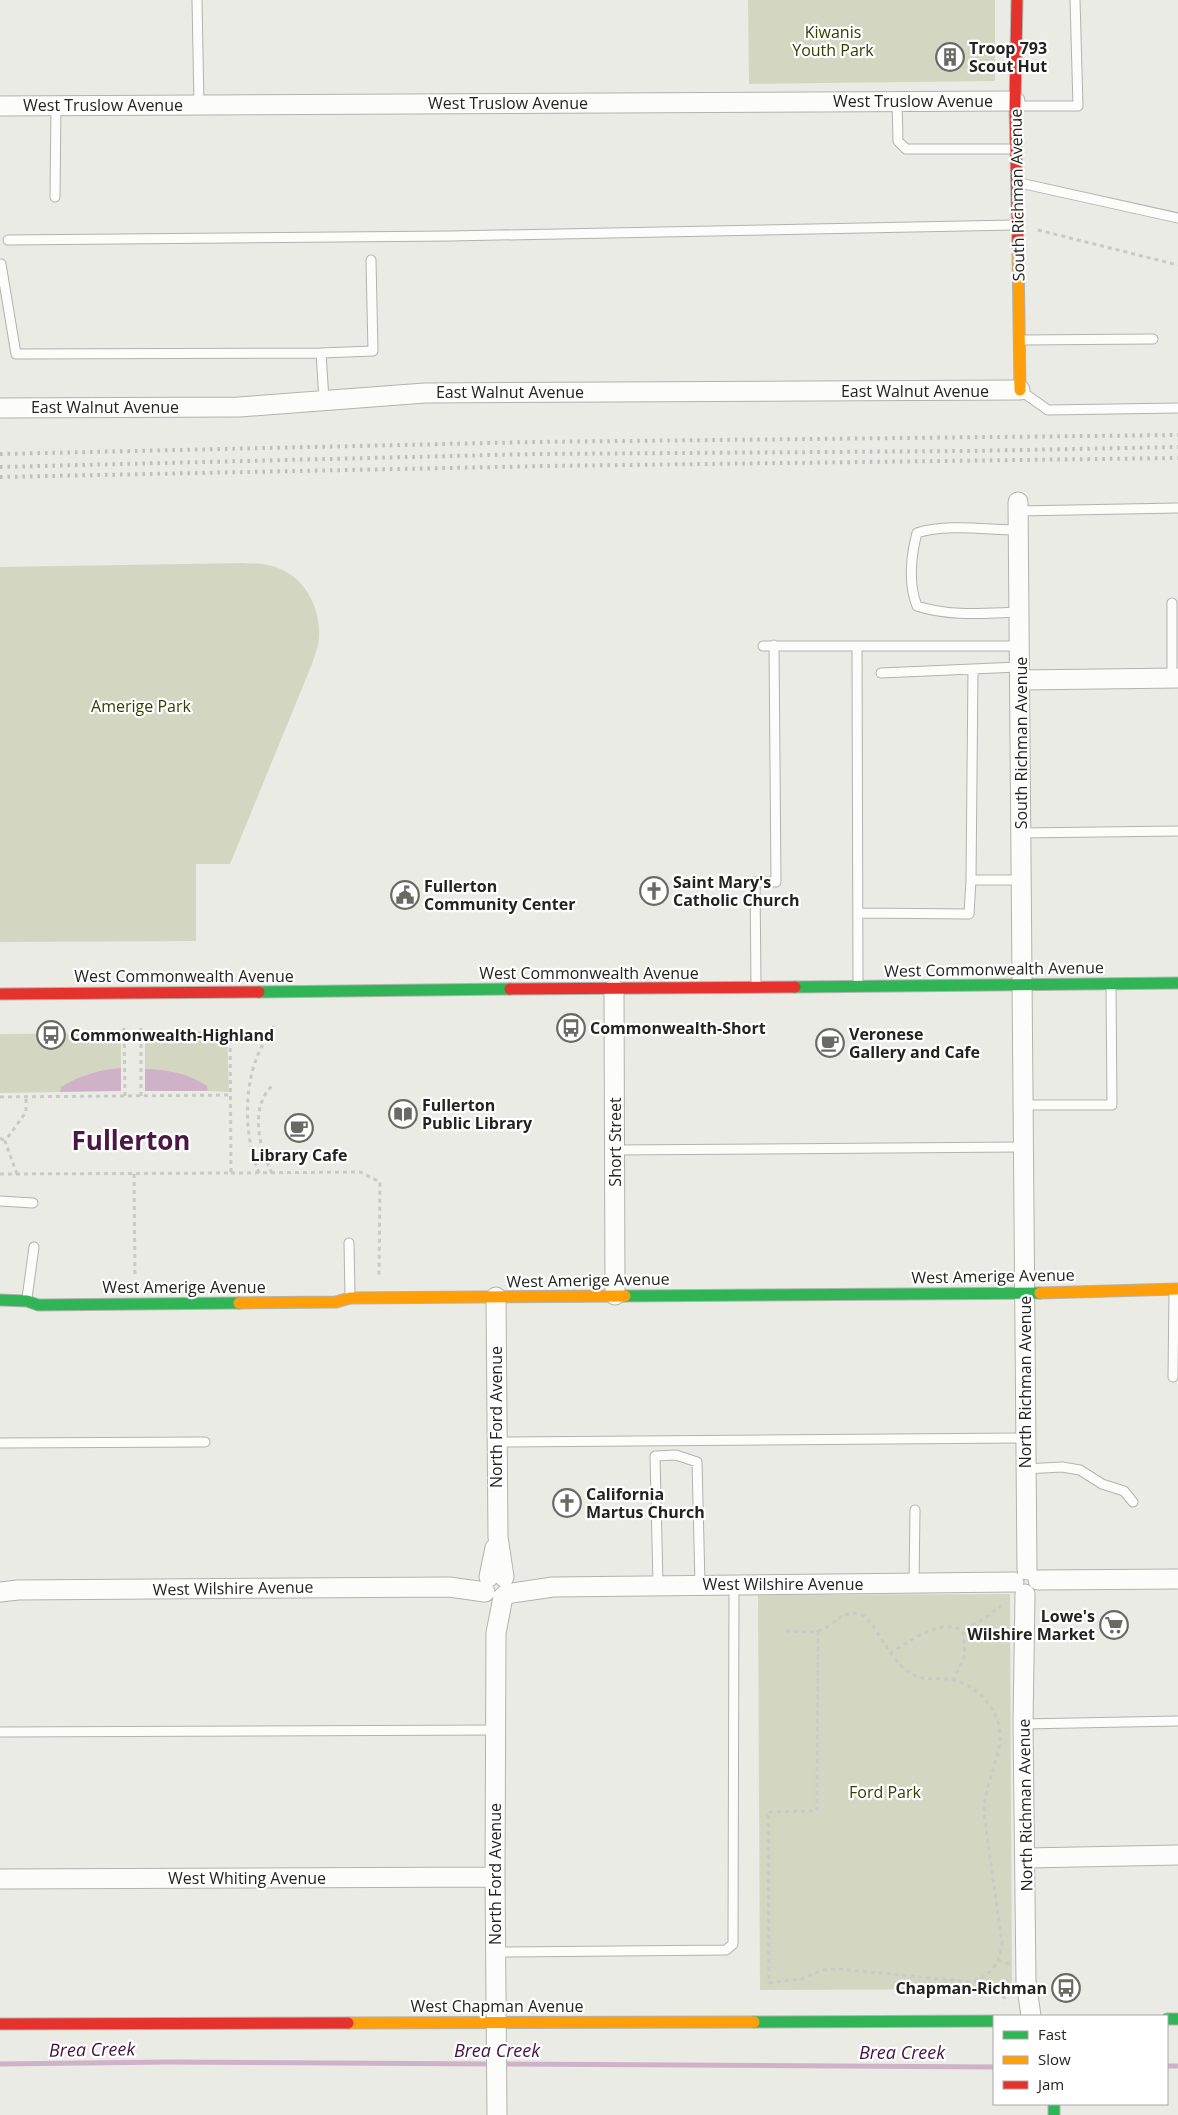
<svg xmlns="http://www.w3.org/2000/svg" width="1178" height="2115" viewBox="0 0 1178 2115" font-family="'Open Sans',sans-serif">
	<style>
		.green { fill: #d3d7c1 }
		.water { fill: #cfb2c8 }
		.lines { fill: none; stroke-linecap: round; stroke-linejoin: round }
		.stream { stroke: #cfb2c8; stroke-width: 5 }
		.lane-casing { stroke: #b2b3ae; stroke-width: 11 }
		.street-casing { stroke: #b2b3ae; stroke-width: 21 }
		.fast-casing { stroke: #b2b3ae; stroke-width: 13 }
		.slow-casing { stroke: #b2b3ae; stroke-width: 13 }
		.jam-casing { stroke: #b2b3ae; stroke-width: 13 }
		.path { stroke: #c9cac7; stroke-width: 3; stroke-dasharray: 4 4; stroke-linecap: butt }
		.lane { stroke: #fcfcfb; stroke-width: 9 }
		.street { stroke: #fcfcfb; stroke-width: 19 }
		.fast { stroke: #30b455; stroke-width: 11 }
		.slow { stroke: #ff9f0a; stroke-width: 11 }
		.jam { stroke: #e5322d; stroke-width: 11 }
		.rail { stroke: #bebebc; stroke-width: 4; stroke-dasharray: 2.5 5; stroke-linecap: butt }
		.labels { text-anchor: middle; dominant-baseline: central; stroke-width: 4.5; stroke-linejoin: round; paint-order: stroke }
		.park-label { font-size: 16px; fill: #373e00; stroke: #fff }
		.poi-label { font-size: 16px; font-weight: bold; fill: #23241f; stroke: #fff; text-anchor: start }
		.street-label { font-size: 16px; fill: #23241f; stroke: #fff }
		.water-label { font-size: 18px; font-style: italic; fill: #451240; stroke: #fff }
		.town-label { font-size: 26px; font-weight: bold; fill: #4b1745; stroke: #fff }
	</style>
	<rect width="100%" height="100%" fill="#eaebe4"/>
	<path class="green" d="M748,0H995V81L749,84Z
		M244,563C251,564 260,563 267,565C302,571 321,605 319,638C319,646 314,656 312,664L230,864H196V941L0,942V567Z
		M227,1031L229,1092L208,1091L206,1086L145,1069V1033Z
		M121,1033V1068C100,1069 78,1076 61,1087L60,1092L0,1093V1034Z
		M1010,1594L1012,1989L760,1990L758,1595Z"/>
	<path class="water" d="M121,1068V1091L60,1092L61,1087C78,1076 100,1069 121,1068Z
		M145,1069C167,1069 189,1074 207,1086L208,1091H145Z"/>
	<g class="lines">
		<path class="stream" d="M0,2064L167,2062L492,2064
			M500,2064L994,2067
			M1167,2066H1178"/>
		<defs>
			<path id="lane" d="M197,0L199,105
				M897,101L898,141L906,149H1014
				M1018,106H1078L1075,0
				M1020,183L1178,218
				M55,197L56,105
				M8,240L451,236L1014,225
				M1,264L16,354L321,353
				M1021,340L1153,339
				M1021,391L1048,410L1178,408
				M324,400L321,353L373,351L371,260
				M1018,511L1178,508
				M1019,530C989,530 945,523 917,533C911,555 908,584 917,606C950,617 986,613 1019,612
				M763,646H1020
				M857,646L858,983
				M881,673L1020,667
				M1172,678V603
				M1021,833L1178,831
				M971,880L973,669
				M859,913L969,914L971,880H1021
				M756,985L755,882H776L774,645
				M1023,1105H1112L1111,986
				M615,1150L1023,1147
				M0,1201L33,1203
				M349,1243L350,1295
				M27,1298L34,1247
				M1173,1377L1174,1292
				M496,1442L1024,1438
				M0,1443L205,1442
				M1024,1469L1062,1467L1080,1470L1102,1484L1124,1491L1133,1502
				M914,1583L915,1510
				M658,1584L655,1456L676,1455L697,1462L700,1584
				M1023,1724L1178,1721
				M0,1732L495,1730
				M496,1952L726,1950L733,1944L734,1586"/>
			<path id="street" d="M0,106L1015,101
				M0,408L239,407L425,393L1020,390
				M1018,502L1027,1570
				M1020,680L1178,678
				M614,989L615,1295
				M496,1297L498,1537L504,1577
				M489,1577L495,1548
				M1038,1580L1178,1579
				M0,1592L18,1590L449,1587L485,1592
				M506,1594L553,1587L1014,1582
				M1025,1594L1023,1724L1026,1981L1031,2016
				M1026,1858L1178,1855
				M0,1879L495,1877
				M497,2115L495,1877L496,1633L503,1597"/>
			<path id="fast" d="M795,987L1178,983
				M259,992L510,989
				M625,1296L1040,1293
				M0,1300L27,1301L38,1305L239,1303
				M1167,2019H1178
				M754,2022L994,2021
				M1054,2104V2115"/>
			<path id="slow" d="M1018,251L1020,390
				M1040,1293L1178,1289
				M239,1303L336,1302L350,1298L625,1296
				M348,2023L754,2022"/>
			<path id="jam" d="M1017,0L1015,106L1018,251
				M510,989L795,987
				M0,994L259,992
				M0,2024L348,2023"/>
		</defs>
		<use href="#lane" class="lane-casing"/>
		<use href="#street" class="street-casing"/>
		<use href="#fast" class="fast-casing"/>
		<use href="#slow" class="slow-casing"/>
		<use href="#jam" class="jam-casing"/>
		<path class="path" d="M1038,230L1178,265
			M124,1028L125,1096
			M141,1028V1096
			M0,1097L231,1095
			M0,1138L5,1141
			M231,1173L360,1172L380,1182L379,1276
			M259,1173C245,1139 243,1092 257,1057C261,1046 268,1037 274,1026
			M272,1173C259,1149 249,1106 273,1085
			M0,1174L231,1173L230,1027
			M17,1174L5,1141L26,1112V1097
			M134,1174L135,1278
			M786,1631C795,1631 809,1633 818,1631C837,1625 841,1607 864,1616C882,1634 889,1658 910,1673C922,1681 933,1678 946,1679C973,1681 997,1705 1000,1732C1002,1758 983,1785 984,1814L1002,1943C1000,1963 991,1976 972,1982L839,1969L822,1970L801,1979L769,1983L768,1812L817,1811L818,1631
			M890,1653C911,1641 937,1619 963,1630
			M953,1681L965,1655L963,1630L985,1618L1006,1602
			M998,1960L1009,1964
			M1002,1987L1005,2003
			M995,1990L1002,1987L1008,1980"/>
		<use href="#lane" class="lane"/>
		<use href="#street" class="street"/>
		<use href="#fast" class="fast"/>
		<use href="#slow" class="slow"/>
		<use href="#jam" class="jam"/>
		<path class="rail" d="M0,454L533,442L1178,435
			M0,467L533,454L970,451L1178,447
			M0,477L546,466L1178,458"/>
	</g>
	<defs>
		<symbol id="building-ring" viewBox="-11 -11 22 22"><circle r="9.5" fill="#fff" stroke="#696a64" stroke-width="1.5"/><path d="M-4-6H4V6H1V3H-1V6H-4ZM-2.5-4.3h1.7v1.8h-1.7ZM.8-4.3h1.7v1.8H.8ZM-2.5-1h1.7V.8h-1.7ZM.8-1h1.7V.8H.8Z" fill="#696a64"/></symbol>
		<symbol id="church-ring" viewBox="-11 -11 22 22"><circle r="9.5" fill="#fff" stroke="#696a64" stroke-width="1.5"/><path d="M-1.2-6h2.4v3.5h3.3v2.4h-3.3V6h-2.4V-.1h-3.3v-2.4h3.3Z" fill="#696a64"/></symbol>
		<symbol id="civic-ring" viewBox="-11 -11 22 22"><circle r="9.5" fill="#fff" stroke="#696a64" stroke-width="1.5"/><path d="M-.6-6.5H3V-4.5H.6V-3L4-1V1h2V6H-6V1h2V-1L-.6-3ZM-1.2 2.5V6h2.4V2.5Z" fill="#696a64"/></symbol>
		<symbol id="bus-ring" viewBox="-11 -11 22 22"><circle r="9.5" fill="#fff" stroke="#696a64" stroke-width="1.5"/><path d="M-5-6H5V4H4V6H2V4H-2V6H-4V4H-5ZM-3.5-4V0h7V-4ZM-3.5 1.2v1.5H-2V1.2ZM2 1.2v1.5H3.5V1.2Z" fill="#696a64"/></symbol>
		<symbol id="cafe-ring" viewBox="-11 -11 22 22"><circle r="9.5" fill="#fff" stroke="#696a64" stroke-width="1.5"/><path d="M-5.5-4.5H6V0H3Q3 3.5 0 3.5H-2.5Q-5.5 3.5-5.5 0ZM3-3.2v2h1.7v-2ZM-6 4.5H4V6H-6Z" fill="#696a64"/></symbol>
		<symbol id="library-ring" viewBox="-11 -11 22 22"><circle r="9.5" fill="#fff" stroke="#696a64" stroke-width="1.5"/><path d="M-6-4Q-3-5.5-.7-3.5V5Q-3 3-6 4ZM6-4Q3-5.5 .7-3.5V5Q3 3 6 4Z" fill="#696a64"/></symbol>
		<symbol id="supermarket-ring" viewBox="-11 -11 22 22"><circle r="9.5" fill="#fff" stroke="#696a64" stroke-width="1.5"/><path d="M-6-5.5h2.5l.6 2H6L4.5 2H-2.5L-4.4-4H-6ZM-1.5 3.2a1.3 1.3 0 1 0 .1 0ZM3 3.2a1.3 1.3 0 1 0 .1 0Z" fill="#696a64"/></symbol>
	</defs>
	<g fill-rule="evenodd">
		<use href="#building-ring" x="934" y="41" width="32" height="32"/>
		<use href="#church-ring" x="638" y="875" width="32" height="32"/>
		<use href="#civic-ring" x="389" y="879" width="32" height="32"/>
		<use href="#bus-ring" x="555" y="1012" width="32" height="32"/>
		<use href="#bus-ring" x="35" y="1019" width="32" height="32"/>
		<use href="#cafe-ring" x="814" y="1027" width="32" height="32"/>
		<use href="#library-ring" x="387" y="1098" width="32" height="32"/>
		<use href="#cafe-ring" x="283" y="1112" width="32" height="32"/>
		<use href="#church-ring" x="551" y="1487" width="32" height="32"/>
		<use href="#supermarket-ring" x="1098" y="1609" width="32" height="32"/>
		<use href="#bus-ring" x="1050" y="1972" width="32" height="32"/>
	</g>
	<g class="labels">
		<g class="park-label">
			<text x="833" y="32">Kiwanis<tspan x="833" dy="18">Youth Park</tspan></text>
			<text x="141" y="706">Amerige Park</text>
			<text x="885" y="1792">Ford Park</text>
		</g>
		<g class="poi-label">
			<text x="969" y="48">Troop 793<tspan x="969" dy="18">Scout Hut</tspan></text>
			<text x="673" y="882">Saint Mary's<tspan x="673" dy="18">Catholic Church</tspan></text>
			<text x="424" y="886">Fullerton<tspan x="424" dy="18">Community Center</tspan></text>
			<text x="590" y="1028">Commonwealth-Short</text>
			<text x="849" y="1034">Veronese<tspan x="849" dy="18">Gallery and Cafe</tspan></text>
			<text x="70" y="1035">Commonwealth-Highland</text>
			<text x="422" y="1105">Fullerton<tspan x="422" dy="18">Public Library</tspan></text>
			<text x="299" y="1155" text-anchor="middle">Library Cafe</text>
			<text x="586" y="1494">California<tspan x="586" dy="18">Martus Church</tspan></text>
			<text x="1095" y="1616" text-anchor="end">Lowe's<tspan x="1095" dy="18">Wilshire Market</tspan></text>
			<text x="1047" y="1988" text-anchor="end">Chapman-Richman</text>
		</g>
		<g class="street-label">
			<text x="913" y="101">West Truslow Avenue</text>
			<text x="508" y="103">West Truslow Avenue</text>
			<text x="103" y="105">West Truslow Avenue</text>
			<text transform="translate(1017 195) rotate(-91)">South Richman Avenue</text>
			<text x="915" y="391">East Walnut Avenue</text>
			<text x="510" y="392">East Walnut Avenue</text>
			<text x="105" y="407">East Walnut Avenue</text>
			<text transform="translate(1021 743) rotate(-90)">South Richman Avenue</text>
			<text transform="translate(994 969) rotate(-1)">West Commonwealth Avenue</text>
			<text x="589" y="973">West Commonwealth Avenue</text>
			<text x="184" y="976">West Commonwealth Avenue</text>
			<text transform="translate(615 1142) rotate(-90)">Short Street</text>
			<text transform="translate(993 1276) rotate(-1)">West Amerige Avenue</text>
			<text transform="translate(588 1280) rotate(-1)">West Amerige Avenue</text>
			<text x="184" y="1287">West Amerige Avenue</text>
			<text transform="translate(1025 1382) rotate(-90)">North Richman Avenue</text>
			<text transform="translate(496 1417) rotate(-90)">North Ford Avenue</text>
			<text x="783" y="1584">West Wilshire Avenue</text>
			<text transform="translate(233 1588) rotate(-1)">West Wilshire Avenue</text>
			<text transform="translate(1025 1805) rotate(-91)">North Richman Avenue</text>
			<text transform="translate(495 1874) rotate(-90)">North Ford Avenue</text>
			<text x="247" y="1878">West Whiting Avenue</text>
			<text x="497" y="2006">West Chapman Avenue</text>
		</g>
		<g class="water-label">
			<text transform="translate(92 2049) rotate(-1)">Brea Creek</text>
			<text x="497" y="2050">Brea Creek</text>
			<text x="902" y="2052">Brea Creek</text>
		</g>
		<g class="town-label">
			<text x="131" y="1140">Fullerton</text>
		</g>
	</g>
	<rect x="993" y="2015" width="175" height="90" fill="#ffffff" stroke="#a7a7a5"/>
	<rect x="1003" y="2031" width="25" height="8" fill="#30b455" stroke="#a7a7a5"/>
	<text x="1038" y="2040" font-size="15" fill="#23241f">Fast</text>
	<rect x="1003" y="2056" width="25" height="8" fill="#ff9f0a" stroke="#a7a7a5"/>
	<text x="1038" y="2065" font-size="15" fill="#23241f">Slow</text>
	<rect x="1003" y="2081" width="25" height="8" fill="#e5322d" stroke="#a7a7a5"/>
	<text x="1038" y="2090" font-size="15" fill="#23241f">Jam</text>
</svg>
